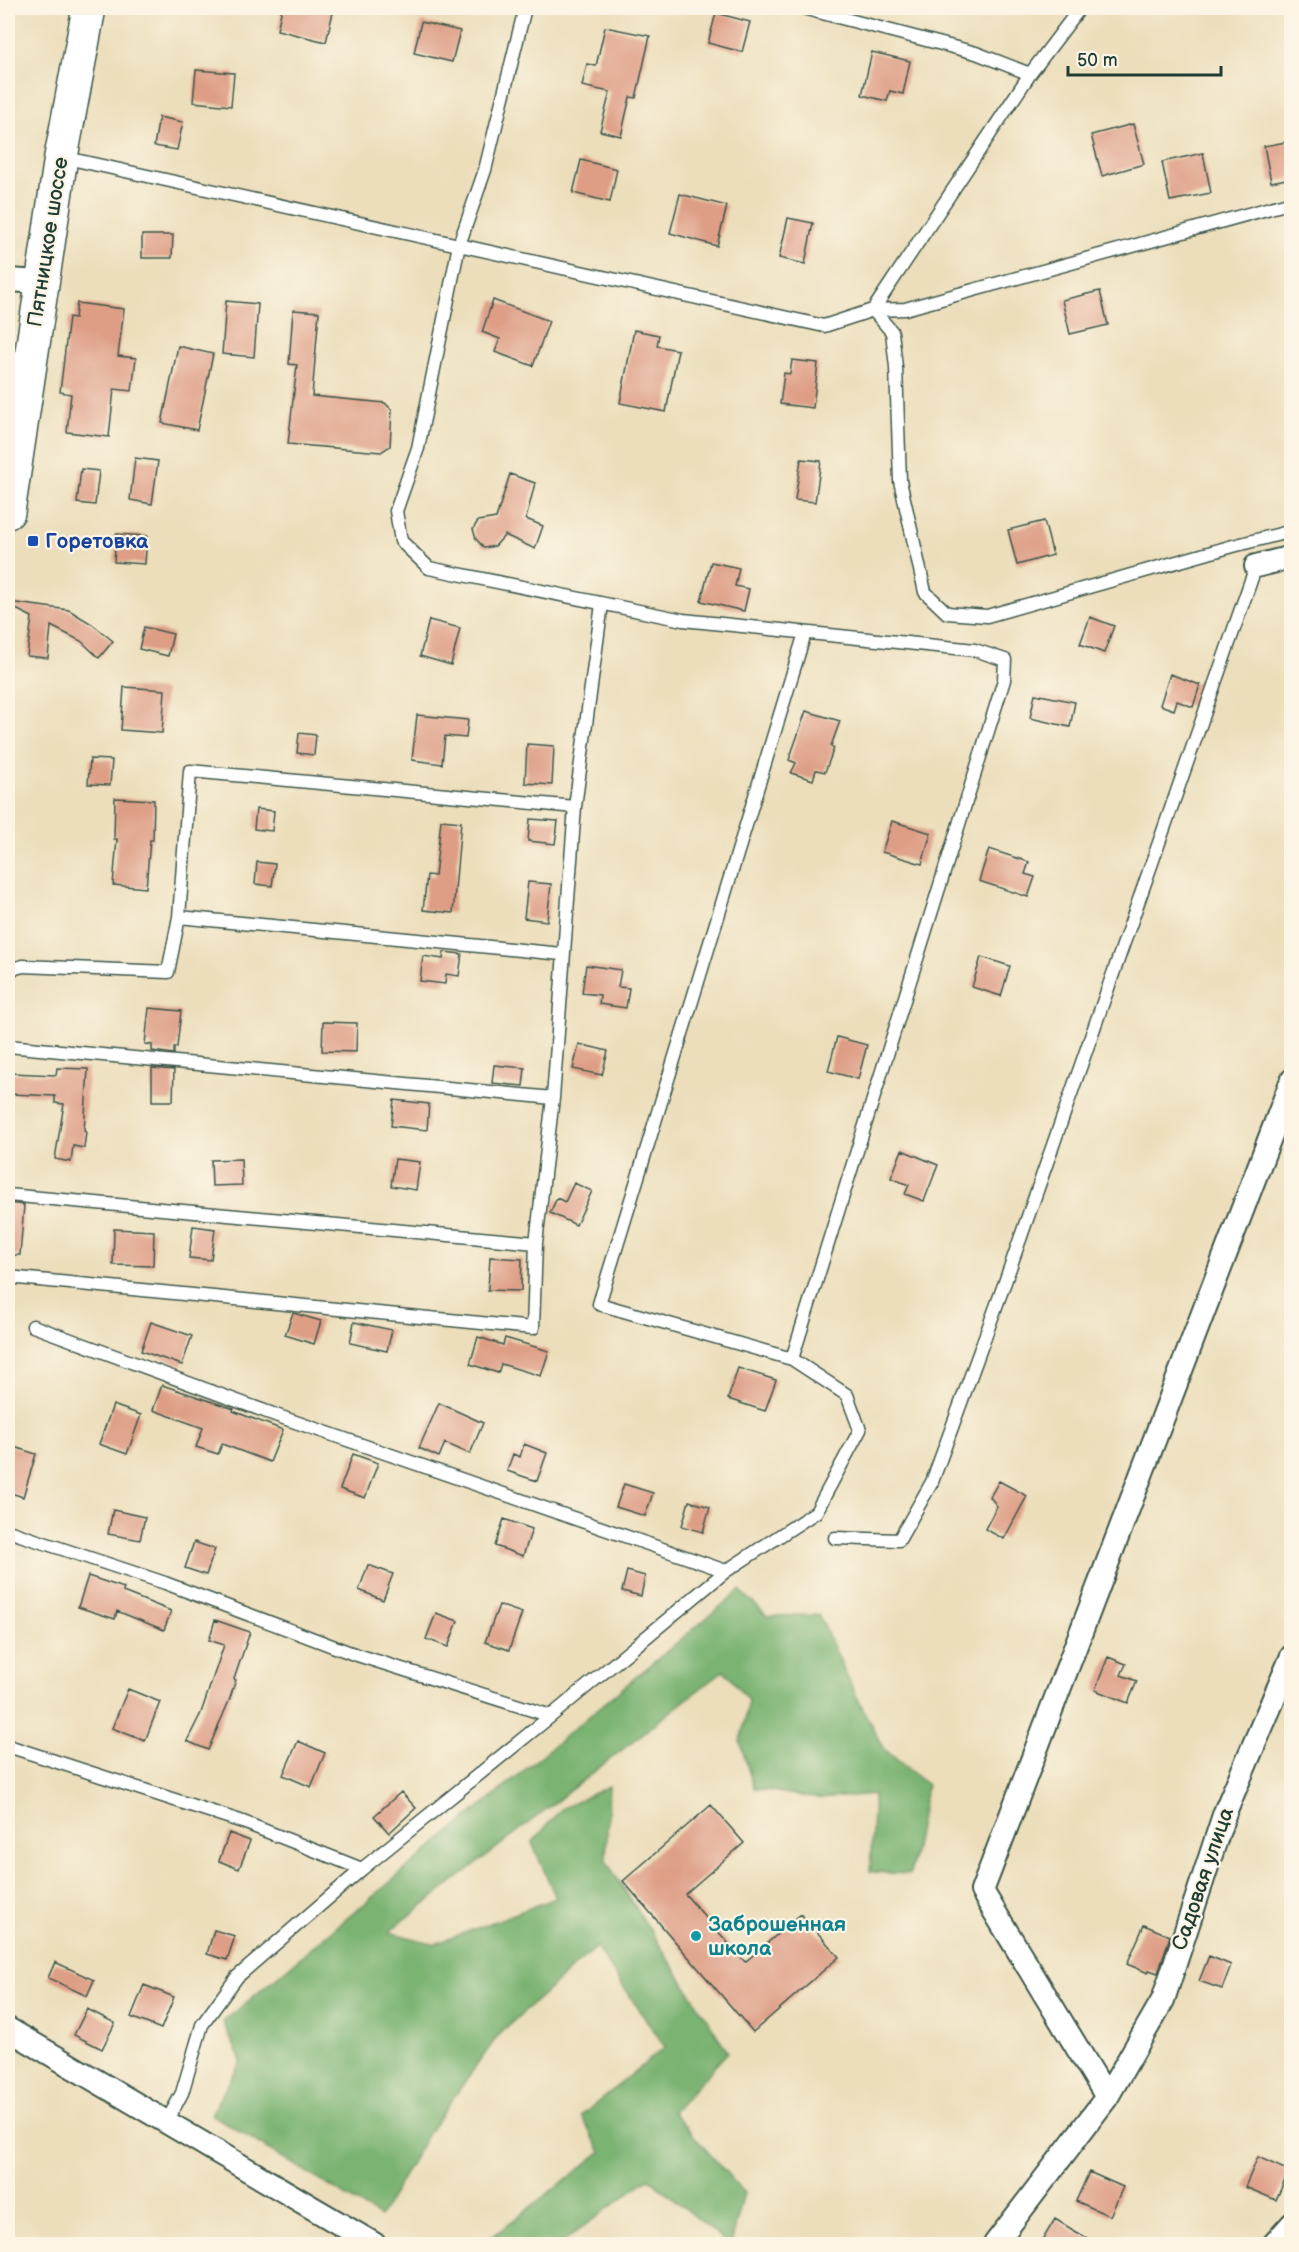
<svg xmlns="http://www.w3.org/2000/svg" width="1299" height="2252" viewBox="0 0 1299 2252" font-family="'Balsamiq Sans',sans-serif">
	<style>
		.forest { fill: #7ab372; stroke: #4c7853; stroke-width: 1.5 }
		.building { fill: #de9e86 }
		.lines { fill: none; stroke-linecap: round; stroke-linejoin: round }
		.service-casing { stroke: #3e5548; stroke-width: 15 }
		.minor-casing { stroke: #3e5548; stroke-width: 26 }
		.primary-casing { stroke: #3e5548; stroke-width: 36 }
		.service { stroke: #fff; stroke-width: 12 }
		.minor { stroke: #fff; stroke-width: 22 }
		.primary { stroke: #fff; stroke-width: 33 }
		.transit-dot { fill: #1a4fb4; stroke: #fcf5e5; stroke-width: 2 }
		.culture-dot { fill: #0f9aa8; stroke: #fcf5e5; stroke-width: 2 }
		.labels { text-anchor: middle; dominant-baseline: central; stroke-width: 4.5; stroke-linejoin: round; paint-order: stroke }
		.street-label { font-size: 21px; fill: #1f3d34; stroke: #fcf5e5 }
		.transit-label { font-size: 21px; font-weight: bold; fill: #164399; stroke: #fcf5e5; text-anchor: start }
		.culture-label { font-size: 21px; font-weight: bold; fill: #0d838f; stroke: #fcf5e5; text-anchor: start }
	</style>
	<rect width="100%" height="100%" fill="#fcf5e5"/>
	<filter id="ink" filterUnits="userSpaceOnUse"><feTurbulence type="fractalNoise" baseFrequency=".0167" numOctaves="2"/><feDisplacementMap in="SourceGraphic" scale="12" xChannelSelector="R" yChannelSelector="G"/><feConvolveMatrix kernelMatrix="1 2 1 2 8 2 1 2 1" color-interpolation-filters="sRGB"/></filter>
	<filter id="wash" filterUnits="userSpaceOnUse"><feTurbulence type="fractalNoise" baseFrequency=".008" numOctaves="4" result="noise"/><feDisplacementMap in="SourceGraphic" scale="24" xChannelSelector="R" yChannelSelector="G"/><feGaussianBlur stdDeviation="1.35" result="paint"/><feColorMatrix in="noise" values="0 0 0 0 0 0 0 0 0 0 0 0 0 0 0 0 0 1.4 0 .05"/><feComposite in="paint" operator="in"/></filter>
	<g filter="url(#wash)">
		<rect width="100%" height="100%" fill="#ecdebb"/>
		<path class="forest" d="M740,1590L767,1616L819,1615L854,1691L883,1748L927,1785L910,1874L870,1872L874,1794L819,1799L754,1788L740,1742L749,1701L724,1670L389,1932L435,1944L556,1898L532,1843L561,1809L609,1786L606,1861L728,2052L673,2112L744,2193L731,2244H728L649,2178L560,2244H483L601,2152L581,2116L665,2047L596,1947L500,2033L430,2130L380,2217L211,2114L241,2061L223,2022Z"/>
		<g id="blocks">
			<path class="building" d="M282,8H334L326,42L277,30Z
				M716,13L750,22L742,52L708,43Z
				M421,22L460,31L452,62L414,53Z
				M605,27L650,36L636,98L630,97L621,136L600,131L610,92L582,86L587,64L596,66Z
				M872,52L910,61L903,94L890,91L887,101L862,95Z
				M196,70L234,73L231,106L193,102Z
				M159,117L183,122L177,150L154,146Z
				M1133,124L1144,164L1102,176L1091,135Z
				M1292,141V178L1271,182L1264,146Z
				M1203,153L1211,193L1170,201L1162,162Z
				M581,160L617,169L610,202L573,193Z
				M680,194L727,206L717,246L670,233Z
				M788,218L813,223L805,264L779,258Z
				M142,235H173L172,258H142Z
				M1100,291L1108,325L1070,334L1062,300Z
				M493,300L549,321L533,366L495,352L500,339L482,332Z
				M226,301L258,304L254,357L222,354Z
				M77,303L124,309L118,356L136,358L132,391L114,389L109,437L67,432L71,394L60,392L69,317L75,318Z
				M293,310L319,312L312,396L385,403L392,410L390,446L381,452L288,444L297,365L289,364Z
				M634,330L659,335L657,346L678,350L666,412L620,403Z
				M178,346L213,354L197,430L162,423Z
				M792,360L818,363L813,408L780,404L784,373L790,374Z
				M135,458L158,461L152,504L130,500Z
				M801,459L821,461L815,502L795,500Z
				M81,469L99,471L95,505L77,503Z
				M510,474L535,483L526,519L543,526L535,549L505,535L495,546L484,548L476,539L473,529L478,521L496,518Z
				M1044,521L1053,555L1017,565L1008,530Z
				M116,534L147,536L145,564L114,562Z
				M711,562L739,568L735,586L749,589L744,611L701,601Z
				M9,602L69,610L92,624L113,641L99,658L81,641L51,626L48,658L27,656L32,617L8,605Z
				M1090,617L1114,626L1104,653L1080,644Z
				M429,620L460,628L451,665L420,656Z
				M144,627L173,634L168,656L139,649Z
				M1170,674L1200,685L1193,707L1177,701L1174,710L1160,705Z
				M124,687L165,690L162,733L121,730Z
				M1035,694L1075,702L1070,727L1030,718Z
				M806,711L840,721L831,746L834,748L825,772L816,770L813,780L791,773L796,763L789,760Z
				M417,715L468,720L466,738L445,736L442,764L412,760Z
				M299,733L316,735L314,755L297,753Z
				M527,744L554,746L552,785L525,783Z
				M90,759L112,760L110,785L88,784Z
				M115,798L154,800L153,840H150L146,888L113,885L117,839H114Z
				M256,809L274,811L272,831L254,829Z
				M530,819L558,821L555,844L528,841Z
				M441,820L461,822L453,913L423,910L427,875L435,876Z
				M892,821L931,833L922,864L882,852Z
				M989,849L1029,862L1025,874L1035,877L1028,897L979,881Z
				M257,862L275,864L272,886L255,884Z
				M528,882L551,884L547,921L524,918Z
				M444,952L462,954L459,976L446,974L445,984L420,981L423,956L443,959Z
				M981,957L1010,966L1001,996L972,987Z
				M586,965L621,970L618,987L629,988L626,1008L599,1004L600,995L582,993Z
				M149,1008L181,1011L177,1047H174V1054L152,1051V1045L145,1044Z
				M323,1022L357,1023L356,1052L322,1051Z
				M837,1037L867,1045L858,1079L828,1071Z
				M579,1044L608,1051L602,1075L573,1069Z
				M494,1065L525,1068L523,1086L492,1083Z
				M57,1068L88,1069L84,1131L86,1132L84,1148L73,1146L71,1162L55,1159L64,1104L55,1103V1096L11,1094L12,1073L56,1075Z
				M152,1068L174,1070L173,1101H152Z
				M394,1100L429,1104L427,1130L391,1126Z
				M902,1150L938,1165L924,1201L905,1194L909,1185L891,1178Z
				M241,1159L242,1185L212,1186L211,1160Z
				M395,1159L420,1162L416,1190L391,1186Z
				M574,1183L592,1191L576,1225L550,1213L557,1198L565,1202Z
				M8,1203L24,1205L20,1255H8Z
				M193,1226L215,1229L211,1260L189,1258Z
				M114,1229L154,1231L153,1266L113,1265Z
				M490,1257L522,1259L521,1291L488,1290Z
				M293,1313L321,1321L314,1344L285,1335Z
				M151,1322L192,1336L182,1365L141,1351Z
				M354,1322L392,1330L387,1351L350,1343Z
				M478,1337L503,1345L505,1338L549,1351L541,1376L501,1364L498,1373L470,1364Z
				M738,1368L776,1380L765,1411L728,1399Z
				M162,1385L234,1409L233,1411L283,1430L270,1462L222,1444L218,1454L196,1447L203,1428L153,1410Z
				M439,1403L483,1423L470,1454L445,1443L439,1457L419,1448Z
				M113,1405L141,1415L127,1454L99,1444Z
				M524,1444L547,1453L537,1481L507,1471L513,1454L520,1457Z
				M8,1445L36,1454L23,1497L8,1492Z
				M353,1454L378,1463L365,1498L340,1489Z
				M999,1481L1027,1496L1004,1539L985,1529L997,1506L990,1497Z
				M624,1484L653,1493L645,1516L616,1507Z
				M689,1501L710,1507L703,1532L682,1526Z
				M113,1510L145,1517L140,1540L108,1534Z
				M504,1519L532,1529L523,1556L495,1546Z
				M194,1542L215,1549L206,1575L185,1568Z
				M368,1565L393,1574L383,1600L359,1590Z
				M627,1571L645,1576L641,1596L622,1591Z
				M88,1576L124,1588L123,1592L171,1611L164,1630L117,1611L115,1619L78,1607Z
				M499,1605L522,1613L509,1650L485,1642Z
				M436,1613L458,1621L448,1647L426,1639Z
				M215,1620L250,1632L234,1679L236,1680L229,1701L208,1750L187,1741L201,1713L224,1645L209,1640Z
				M1108,1657L1126,1664L1121,1675L1137,1681L1128,1703L1095,1690Z
				M128,1689L160,1702L145,1741L112,1728Z
				M298,1741L325,1753L311,1787L283,1775Z
				M401,1792L416,1808L389,1833L374,1816Z
				M711,1805L744,1843L685,1894L745,1962L801,1914L839,1957L753,2032L623,1881Z
				M229,1833L250,1841L239,1869L219,1861Z
				M1144,1925L1170,1936L1158,1973L1149,1970L1148,1973L1127,1964Z
				M214,1930L235,1936L227,1960L207,1954Z
				M1209,1956L1231,1965L1222,1989L1199,1981Z
				M55,1962L94,1980L87,1996L48,1978Z
				M144,1985L174,1997L161,2029L131,2017Z
				M87,2009L115,2023L102,2049L74,2035Z
				M1258,2157L1289,2171L1276,2200L1245,2187Z
				M1089,2172L1123,2187L1110,2216L1076,2201Z
				M1055,2219L1073,2230L1098,2244H1040Z"/>
		</g>
	</g>
	<g filter="url(#ink)">
		<use href="#blocks" fill-opacity="0" stroke="#3e5548" stroke-width="1.5"/>
		<g class="lines">
			<defs>
				<path id="service" d="M525,8L485,170L459,245L418,448L396,511L401,541L429,568L683,620L975,650L1005,660L1004,680L792,1359
					M803,8L976,53L1030,74
					M1080,8L1030,74L873,310L892,332L896,367L900,481L925,592L947,613L987,616L1233,546L1292,531
					M62,157L824,326L873,310L905,309L1292,202
					M179,917L562,954
					M8,970L23,966L168,972L179,917L190,771L575,807
					M8,1046L553,1098
					M8,1195L536,1243
					M8,1277L533,1328L536,1243L553,1098L575,807L602,604
					M33,1326L281,1417L726,1571
					M8,1531L165,1583L351,1653L551,1716
					M835,1538L899,1540L932,1482L1005,1282L1256,566
					M8,1746L243,1822L362,1869
					M167,2121L182,2093L202,2025L237,1977L362,1869L551,1716L726,1571L816,1512L860,1430L847,1395L792,1359L599,1304L805,633"/>
				<path id="minor" d="M8,280L41,282
					M1256,566L1292,557
					M8,2029L374,2244
					M1107,2097L1163,2000L1225,1812L1292,1656
					M995,2244L1107,2097L982,1891L1292,1080
					M1274,2244L1292,2224"/>
				<path id="primary" d="M8,512L61,157L89,8"/>
			</defs>
			<use href="#service" class="service-casing"/>
			<use href="#minor" class="minor-casing"/>
			<use href="#primary" class="primary-casing"/>
			<use href="#service" class="service"/>
			<use href="#minor" class="minor"/>
			<use href="#primary" class="primary"/>
		</g>
	</g>
	<rect class="transit-dot" x="27" y="535" width="12" height="12" rx="3"/>
	<circle class="culture-dot" cx="696" cy="1936" r="6"/>
	<g class="labels">
		<g class="street-label">
			<text transform="translate(48 242) rotate(-81)">Пятницкое шоссе</text>
			<text transform="translate(1203 1879) rotate(-71)">Садовая улица</text>
		</g>
		<g class="transit-label">
			<text x="45" y="541">Горетовка</text>
		</g>
		<g class="culture-label">
			<text x="708" y="1924">Заброшенная<tspan x="708" dy="24">школа</tspan></text>
		</g>
	</g>
	<rect width="1299" height="2252" fill="none" stroke="#fcf5e5" stroke-width="30"/>
	<path d="M1068 66v9h153v-9" fill="none" stroke="#1f3d34" stroke-width="3"/>
	<text x="1077" y="66" font-size="18" fill="#1f3d34" stroke="#fcf5e5" stroke-width="4.5" paint-order="stroke">50 m</text>
</svg>
